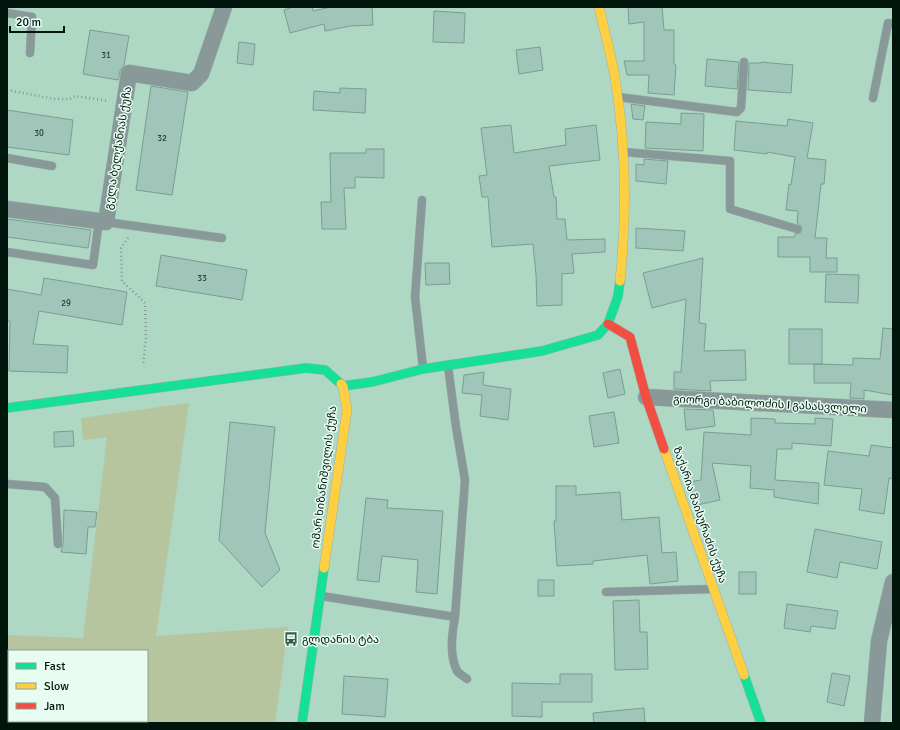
<svg xmlns="http://www.w3.org/2000/svg" width="900" height="730" viewBox="0 0 900 730" font-family="Signika,'Noto Sans Georgian',sans-serif">
	<style>
		.green { fill: #b6c59e; fill-rule: evenodd }
		.building { fill: #a2c5ba; stroke: #789e92 }
		.lines { fill: none; stroke-linecap: round; stroke-linejoin: round }
		.lane-casing { stroke: #96b5a7; stroke-width: 9 }
		.street-casing { stroke: #96b5a7; stroke-width: 17 }
		.fast-casing { stroke: #96b5a7; stroke-width: 10 }
		.slow-casing { stroke: #96b5a7; stroke-width: 10 }
		.jam-casing { stroke: #96b5a7; stroke-width: 10 }
		.path { stroke: #849793; stroke-width: 2.5; stroke-dasharray: 1 3; stroke-linecap: butt }
		.lane { stroke: #89999a; stroke-width: 8 }
		.street { stroke: #89999a; stroke-width: 16 }
		.fast { stroke: #16e098; stroke-width: 9 }
		.slow { stroke: #ffcf43; stroke-width: 9 }
		.jam { stroke: #f24e42; stroke-width: 9 }
		.labels { text-anchor: middle; dominant-baseline: central; stroke-width: 3; stroke-linejoin: round; paint-order: stroke }
		.number-label { font-size: 9px; fill: #284138 }
		.street-label { font-size: 11px; fill: #00150c; stroke: #e7fdf2 }
		.poi-label { font-size: 11px; fill: #00150c; stroke: #e7fdf2; text-anchor: start }
	</style>
	<rect width="100%" height="100%" fill="#aed8c4"/>
	<path class="green" d="M189,403L156,636L288,627L275,723H7V635L83,638L107,437L83,440L81,418ZM9,651H147V721H9Z"/>
	<path class="building" d="M293,7H312L313,11L331,7H372L373,25L351,26L325,31L324,24L290,33L284,10Z
		M628,7H662L664,30H674V64L676,65L674,95L648,93L649,75H627L624,61H644V22L629,24Z
		M434,11L465,13L464,43L433,42Z
		M90,30L129,36L124,65L120,71L118,80L83,74Z
		M239,42L255,44L253,65L237,63Z
		M540,47L543,70L519,74L516,50Z
		M707,59L739,62L737,89L705,86Z
		M761,62L793,65L791,93L748,90L749,63H761Z
		M151,86L188,92L172,195L136,190Z
		M340,88L366,89L365,113L313,110L314,91L340,93Z
		M631,104L645,106L643,120L633,119Z
		M7,110L73,120L69,155L7,147Z
		M681,113L704,114L703,151L645,148L646,122L681,124Z
		M788,119L813,123L807,158L826,160L824,184H821L815,238H827L826,258H837V272H810V257H778V237H795V234L800,233L802,230L801,226L797,223L798,211L786,210L789,184L791,185L795,157L767,152V154L734,150L736,121L787,126Z
		M511,125L514,153L566,145L565,129L596,125L600,160L549,166L554,197H556L557,219H565L567,240L605,239V252L572,254L574,273L562,274V305L537,306L536,275L533,244L492,247L488,197H482L479,176L487,175L481,128Z
		M366,149H384V178L355,177V188H344L346,229H322L321,202H331L330,153H366Z
		M644,159L668,161L666,184L636,181V164L644,165Z
		M7,219L91,230L88,248L7,237Z
		M636,228L685,231L683,251L636,248Z
		M161,255L247,270L242,300L156,286Z
		M703,258L699,323L706,324L704,351L745,350L746,380L710,381L711,391L674,389V372H681L686,299L652,308L643,273Z
		M425,263H449L450,284L426,285Z
		M826,274L859,275L858,303L825,302Z
		M44,278L127,292L122,325L39,311L33,344L68,346L67,373L9,371L10,321H7V289L41,295Z
		M883,328L893,329V395L864,390V399L850,398L851,383H814V364L853,365V358L880,359Z
		M789,329H822V364H789Z
		M620,369L625,394L608,398L603,373Z
		M484,372L483,385L511,389L508,420L480,416L482,395L462,393L464,375Z
		M684,409L713,410L715,426L686,430Z
		M614,412L619,443L594,447L589,416Z
		M751,418L775,419V423L815,424V418L833,419L831,446L792,443V449H777L775,480L819,483L818,504L774,497V490L750,488L751,466L712,463L720,500L697,505L689,482L701,480L704,432L751,435Z
		M230,422L275,427L265,533L280,570L262,587L219,540Z
		M73,431L74,446L54,447V432Z
		M871,445L893,448V479L889,478L884,514L859,510L862,489L824,485L828,451L869,456Z
		M556,486H576V495L620,492L622,520L659,517L662,553L676,552L678,581L650,584L647,555L593,561V564L557,566L554,521H556Z
		M366,498L388,500L387,508L443,511L437,594L416,592L418,560L382,556L379,582L357,580Z
		M64,510L97,512L95,527H88L86,554L61,552L63,544Z
		M815,529L882,542L877,569L840,562L837,578L807,572Z
		M739,572H756V594H739Z
		M538,580H554V596H538Z
		M639,600L640,632H647L648,669L615,670L613,601Z
		M787,604L838,611L835,629L811,626L810,632L784,628Z
		M832,673L850,676L844,706L827,702Z
		M560,674H592V702H542V717L512,716V683L560,684Z
		M344,676L388,679L385,717L342,714Z
		M644,708L645,723H594L593,713Z"/>
	<g class="lines">
		<defs>
			<path id="lane" d="M7,13L32,17L30,53
				M618,97L737,112L741,108L744,62
				M873,98L888,23L893,24
				M624,152L730,161V209L797,229
				M7,158L52,166
				M422,200L415,297L423,368
				M106,222L222,238
				M7,252L93,265L99,221
				M448,366L456,427L465,480L455,617C452,634 449,654 457,671C459,674 464,676 467,679
				M7,484L45,487L55,498L58,544
				M606,592L713,589
				M321,596L455,617"/>
			<path id="street" d="M7,209L106,222L129,73L192,83L201,74L224,7
				M646,397L893,410
				M872,723L879,641L893,582"/>
			<path id="fast" d="M343,386L372,382L423,369L542,351L598,335L608,324L618,296L620,281
				M7,408L306,368L325,370L341,384
				M744,675L761,723
				M302,723L324,568"/>
			<path id="slow" d="M599,7C604,31 611,54 615,78C626,145 627,214 620,281
				M664,449L744,675
				M324,568L347,410L343,386L341,384"/>
			<path id="jam" d="M608,324L630,337L646,397L664,449"/>
		</defs>
		<use href="#lane" class="lane-casing"/>
		<use href="#street" class="street-casing"/>
		<use href="#fast" class="fast-casing"/>
		<use href="#slow" class="slow-casing"/>
		<use href="#jam" class="jam-casing"/>
		<path class="path" d="M7,90L55,99H70L75,96L109,101
			M128,238L121,248L122,281L145,303L146,337L143,366"/>
		<use href="#lane" class="lane"/>
		<use href="#street" class="street"/>
		<use href="#fast" class="fast"/>
		<use href="#slow" class="slow"/>
		<use href="#jam" class="jam"/>
	</g>
	<defs>
		<symbol id="bus-bare" viewBox="-9 -9 18 18"><path d="M-5-6H5V4H4V6H2V4H-2V6H-4V4H-5ZM-3.5-4V0h7V-4ZM-3.5 1.2v1.5H-2V1.2ZM2 1.2v1.5H3.5V1.2Z" fill="#3d594c" stroke="#e7fdf2" stroke-width="2.5" paint-order="stroke"/></symbol>
	</defs>
	<g fill-rule="evenodd">
		<use href="#bus-bare" x="281" y="629" width="20" height="20"/>
	</g>
	<g class="labels">
		<g class="number-label">
			<text x="106" y="55">31</text>
			<text x="39" y="133">30</text>
			<text x="162" y="138">32</text>
			<text x="202" y="278">33</text>
			<text x="66" y="303">29</text>
		</g>
		<g class="street-label">
			<text transform="translate(118 148) rotate(-81)">გელა ბელქანიას ქუჩა</text>
			<text transform="translate(770 404) rotate(3)">გიორგი ბაბილოძის I გასასვლელი</text>
			<text transform="translate(324 477) rotate(-83)">ომარ ხიზანიშვილის ქუჩა</text>
			<text transform="translate(700 515) rotate(71)">ზაქარია მაისურაძის ქუჩა</text>
		</g>
		<g class="poi-label">
			<text x="302" y="639">გლდანის ტბა</text>
		</g>
	</g>
	<rect width="900" height="730" fill="none" stroke="#00150c" stroke-width="16"/>
	<rect x="8" y="650" width="140" height="72" fill="#e7fdf2" stroke="#8ba096"/>
	<rect x="16" y="663" width="20" height="6" fill="#16e098" stroke="#8ba096"/>
	<text x="44" y="670" font-size="12" fill="#00150c">Fast</text>
	<rect x="16" y="683" width="20" height="6" fill="#ffcf43" stroke="#8ba096"/>
	<text x="44" y="690" font-size="12" fill="#00150c">Slow</text>
	<rect x="16" y="703" width="20" height="6" fill="#f24e42" stroke="#8ba096"/>
	<text x="44" y="710" font-size="12" fill="#00150c">Jam</text>
	<path d="M10 26v6h54v-6" fill="none" stroke="#00150c" stroke-width="2"/>
	<text x="16" y="26" font-size="12" fill="#00150c" stroke="#e7fdf2" stroke-width="3" paint-order="stroke">20 m</text>
</svg>
